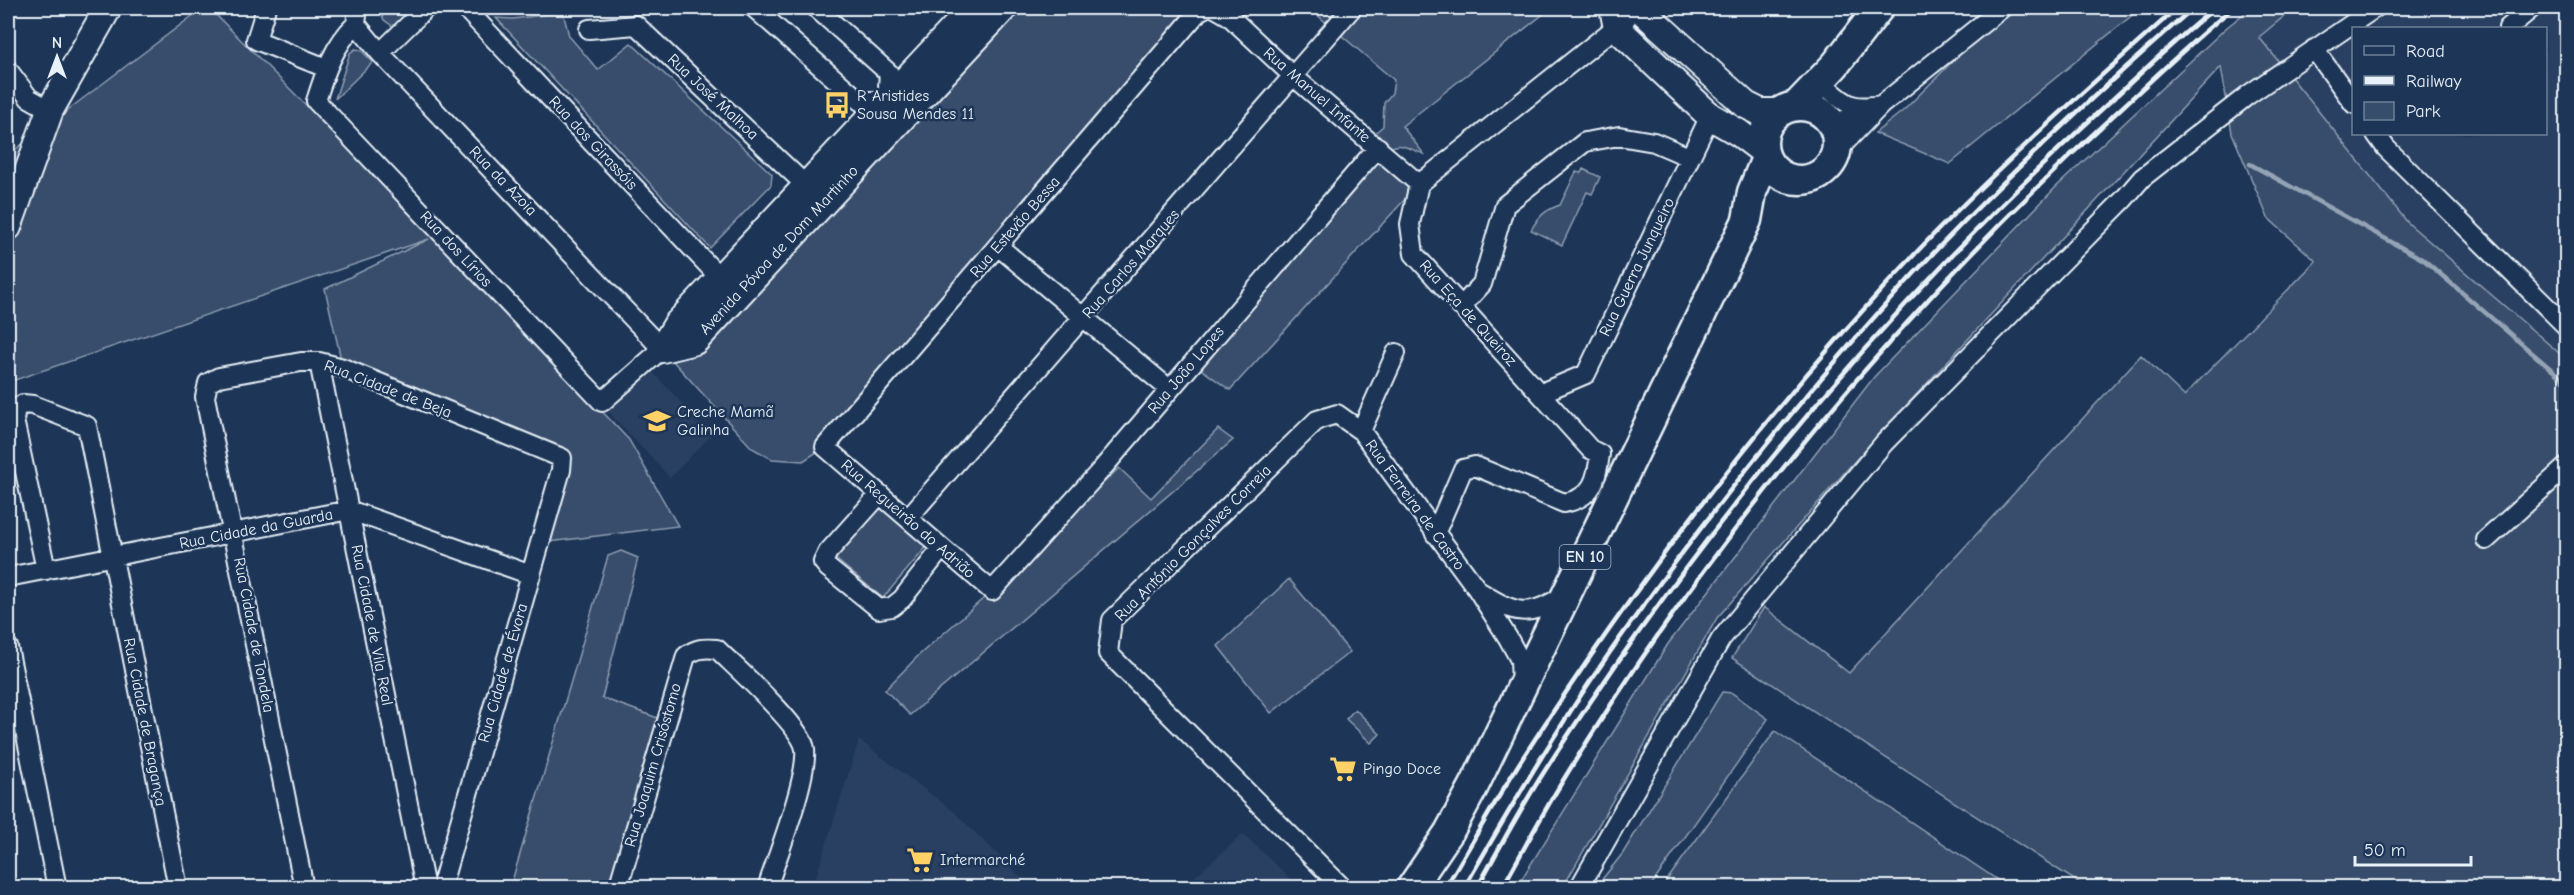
<svg xmlns="http://www.w3.org/2000/svg" width="2574" height="895" viewBox="0 0 2574 895" font-family="'Comic Neue',sans-serif">
	<style>
		.built { fill: #2a4162; fill-rule: evenodd }
		.green { fill: #374d6c; stroke: #909fb2; stroke-width: 1.5 }
		.lines { fill: none; stroke-linecap: round; stroke-linejoin: round }
		.stream { stroke: #95a4b5; stroke-width: 4.5 }
		.street-casing { stroke: #e8f1f8; stroke-width: 22 }
		.secondary-casing { stroke: #e8f1f8; stroke-width: 30 }
		.primary-casing { stroke: #e8f1f8; stroke-width: 33 }
		.street { stroke: #1d3557; stroke-width: 18 }
		.secondary { stroke: #1d3557; stroke-width: 26 }
		.primary { stroke: #1d3557; stroke-width: 28 }
		.rail { stroke: #e8f1f8; stroke-width: 4.5 }
		.labels { text-anchor: middle; dominant-baseline: central; stroke-width: 5; stroke-linejoin: round; paint-order: stroke }
		.shield { fill: #1d3557; stroke: #abb9c8; stroke-width: 1.5 }
		.shield-label { font-size: 15px; font-weight: bold; fill: #e8f1f8 }
		.street-label { font-size: 16px; fill: #e8f1f8; stroke: #1d3557 }
		.poi-label { font-size: 16px; fill: #e8f1f8; stroke: #1d3557; text-anchor: start }
	</style>
	<rect width="100%" height="100%" fill="#1d3557"/>
	<filter id="ink" filterUnits="userSpaceOnUse"><feTurbulence type="fractalNoise" baseFrequency=".0167" numOctaves="2"/><feDisplacementMap in="SourceGraphic" scale="12" xChannelSelector="R" yChannelSelector="G"/><feConvolveMatrix kernelMatrix="1 2 1 2 8 2 1 2 1" color-interpolation-filters="sRGB"/></filter>
	<g filter="url(#ink)">
		<path class="built" d="M2294,8H2566V359L2408,223L2259,36ZM2354,28H2546V134H2354Z
			M650,369L711,435L670,478L604,407Z
			M859,740L952,810L1031,887H813Z
			M1243,834L1299,887H1183Z"/>
		<path class="green" d="M203,8H209L437,236L629,440L678,526L540,543L561,458L343,368L325,289L429,239L15,380L8,372V155Z
			M379,8H412L394,27L384,20Z
			M1004,8H1207L825,447L803,461L772,459L752,448L662,349Z
			M1309,8H1551L1402,126L1424,154C1408,149 1398,138 1384,153L1368,139L1383,126L1384,103L1392,93L1394,80Z
			M2006,8H2141L1950,164L1875,133L1904,110Z
			M2251,8H2294L2259,37L2408,223L2566,359V887H2085L1732,658L1764,607L1849,673L2141,355L2184,396L2316,261L2268,218L2232,133L2221,67L1852,464L1717,618L1563,887L1516,888L1668,644L1874,377L2055,188L2227,27Z
			M563,12L569,36L598,70L631,43L772,174L771,185L710,248L496,18L513,19Z
			M355,49L361,50L373,62L335,99L350,53Z
			M1375,152L1419,184L1230,390L1201,369Z
			M1583,169L1600,177L1592,194L1587,192L1562,245L1531,230C1539,216 1545,210 1560,205L1576,172L1581,173Z
			M1218,429L1233,440L910,715L885,690L919,655L992,591L1119,468L1151,498Z
			M878,501L929,544L883,598L832,556Z
			M621,551L638,558L602,698L666,721L614,887L510,888L608,556Z
			M1289,579L1350,652L1271,713L1218,646Z
			M1722,692L1732,693L1768,719L1650,887H1596L1623,853Z
			M1355,709L1380,734L1371,743L1346,719Z
			M1775,731L2008,887H1662Z"/>
		<g class="lines">
			<path class="stream" d="M2250,164L2424,260L2566,382"/>
			<defs>
				<path id="street" d="M266,8L256,40L326,68
					M465,8L721,279
					M754,8L860,101H887
					M816,8L889,73L887,101
					M1205,8L1199,11L825,447L992,591L1101,470L1378,147
					M1215,8L1229,16L1293,76L1419,184
					M356,24C334,45 325,72 316,101L602,402L662,349L380,53L356,24L358,8
					M2508,28L2532,8
					M589,29L636,25L814,193
					M2314,49L2354,104
					M380,53L426,8
					M8,70L29,98L50,110
					M1828,88C1848,107 1855,109 1881,105
					M1831,122L1845,120L1872,110
					M2376,134L2386,148L2566,326
					M1836,152L1881,105L2002,8
					M999,247L1169,389
					M1461,307L1482,284L1505,205L1585,142L1619,136L1654,142L1689,157
					M1396,353L1361,431L1477,589L1508,638L1520,660L1521,684
					M319,362L425,888
					M1541,393L1586,374L1710,116
					M880,494L828,552L823,562L828,568L879,609L892,607L902,599L942,548
					M908,518L1352,8
					M1435,534L1463,469L1475,466L1564,503C1593,498 1597,479 1600,454L1590,449L1414,254L1410,224L1419,184L1626,19
					M2486,540L2566,467
					M46,570L14,420L16,409L23,404L33,405L87,426L178,888
					M8,577L349,510L531,575
					M1482,593C1514,614 1529,618 1563,596
					M8,647L57,888
					M304,888L205,397L208,383L219,377L301,362H319L343,368L562,458L561,470L441,888
					M618,888L686,656C697,648 703,648 717,649C736,668 802,726 805,749C808,778 777,857 767,888
					M1343,888L1108,653L1112,620L1317,420L1337,414L1361,431
					M1579,888L1721,639L1884,443L2124,199L2142,178L2248,95L2375,8"/>
				<path id="secondary" d="M1613,8L1617,28L1710,116L1739,133L1764,152
					M1639,8L1746,105L1760,112H1778
					M8,227L50,110L108,8
					M662,349L695,341L1004,8
					M662,349L677,324L973,8"/>
				<path id="primary" d="M1796,106L1835,65L1879,8
					M1763 143a37 37 0 1 1 74 0a37 37 0 1 1-74 0Z
					M1411,888L1449,832L1474,786L1747,220L1752,192L1766,158"/>
			</defs>
			<use href="#street" class="street-casing"/>
			<use href="#secondary" class="secondary-casing"/>
			<use href="#primary" class="primary-casing"/>
			<use href="#street" class="street"/>
			<use href="#secondary" class="secondary"/>
			<use href="#primary" class="primary"/>
			<path class="rail" d="M1445,888C1471,845 1495,801 1522,759C1642,573 1778,396 1932,236C2010,156 2094,82 2177,8
				M1464,888C1516,798 1569,708 1630,624C1725,492 1828,363 1941,245C2021,162 2106,84 2193,8
				M1477,888C1499,849 1520,809 1544,772C1701,528 1888,304 2103,108C2140,74 2176,39 2215,8
				M1502,888C1521,854 1539,820 1559,787C1709,540 1904,306 2117,112C2155,77 2193,40 2233,8"/>
		</g>
	</g>
	<defs>
		<symbol id="bus-bare" viewBox="-9 -9 18 18"><path d="M-5-6H5V4H4V6H2V4H-2V6H-4V4H-5ZM-3.5-4V0h7V-4ZM-3.5 1.2v1.5H-2V1.2ZM2 1.2v1.5H3.5V1.2Z" fill="#ffd166" stroke="#1d3557" stroke-width="2.5" paint-order="stroke"/></symbol>
		<symbol id="school-bare" viewBox="-9 -9 18 18"><path d="M0-5L7-2L0 1L-7-2ZM-4 1L0 2.5L4 1V4Q0 6-4 4Z" fill="#ffd166" stroke="#1d3557" stroke-width="2.5" paint-order="stroke"/></symbol>
		<symbol id="supermarket-bare" viewBox="-9 -9 18 18"><path d="M-6-5.5h2.5l.6 2H6L4.5 2H-2.5L-4.4-4H-6ZM-1.5 3.2a1.3 1.3 0 1 0 .1 0ZM3 3.2a1.3 1.3 0 1 0 .1 0Z" fill="#ffd166" stroke="#1d3557" stroke-width="2.5" paint-order="stroke"/></symbol>
	</defs>
	<g fill-rule="evenodd">
		<use href="#bus-bare" x="818" y="86" width="38" height="38"/>
		<use href="#school-bare" x="638" y="402" width="38" height="38"/>
		<use href="#supermarket-bare" x="1324" y="750" width="38" height="38"/>
		<use href="#supermarket-bare" x="901" y="841" width="38" height="38"/>
	</g>
	<g class="labels">
		<rect class="shield" x="1559.5" y="545" width="51" height="24" rx="4.5"/>
		<g class="shield-label">
			<text x="1585" y="557">EN 10</text>
		</g>
		<g class="street-label">
			<text transform="translate(1317 95) rotate(41)">Rua Manuel Infante</text>
			<text transform="translate(713 97) rotate(43)">Rua José Malhoa</text>
			<text transform="translate(593 143) rotate(47)">Rua dos Girassóis</text>
			<text transform="translate(503 181) rotate(46)">Rua da Azoia</text>
			<text transform="translate(1015 227) rotate(-49)">Rua Estevão Bessa</text>
			<text transform="translate(456 249) rotate(47)">Rua dos Lírios</text>
			<text transform="translate(779 250) rotate(-47)">Avenida Póvoa de Dom Martinho</text>
			<text transform="translate(1131 264) rotate(-49)">Rua Carlos Marques</text>
			<text transform="translate(1637 267) rotate(-64)">Rua Guerra Junqueiro</text>
			<text transform="translate(1468 313) rotate(48)">Rua Eça de Queiroz</text>
			<text transform="translate(1186 370) rotate(-50)">Rua João Lopes</text>
			<text transform="translate(388 389) rotate(21)">Rua Cidade de Beja</text>
			<text transform="translate(1415 505) rotate(54)">Rua Ferreira de Castro</text>
			<text transform="translate(908 519) rotate(41)">Rua Regueirão do Adrião</text>
			<text transform="translate(256 529) rotate(-11)">Rua Cidade da Guarda</text>
			<text transform="translate(1193 543) rotate(-45)">Rua António Gonçalves Correia</text>
			<text transform="translate(372 625) rotate(79)">Rua Cidade de Vila Real</text>
			<text transform="translate(254 635) rotate(79)">Rua Cidade de Tondela</text>
			<text transform="translate(503 673) rotate(-74)">Rua Cidade de Évora</text>
			<text transform="translate(145 722) rotate(79)">Rua Cidade de Bragança</text>
			<text transform="translate(653 765) rotate(-74)">Rua Joaquim Crisóstomo</text>
		</g>
		<g class="poi-label">
			<text x="857" y="96">R Aristides<tspan x="857" dy="18">Sousa Mendes 11</tspan></text>
			<text x="677" y="412">Creche Mamã<tspan x="677" dy="18">Galinha</tspan></text>
			<text x="1363" y="769">Pingo Doce</text>
			<text x="940" y="860">Intermarché</text>
		</g>
	</g>
	<rect width="2574" height="895" fill="none" stroke="#1d3557" stroke-width="30"/>
	<rect x="15" y="15" width="2544" height="865" fill="none" stroke="#e8f1f8" stroke-width="2" filter="url(#ink)"/>
	<rect x="2352" y="27" width="195" height="108" fill="#1d3557" stroke="#6e8097" stroke-width="1.5"/>
	<rect x="2364" y="46" width="30" height="9" fill="#1d3557" stroke="#6e8097" stroke-width="1.5"/>
	<text x="2406" y="57" font-size="18" fill="#e8f1f8">Road</text>
	<rect x="2364" y="76" width="30" height="9" fill="#e8f1f8" stroke="#6e8097" stroke-width="1.5"/>
	<text x="2406" y="87" font-size="18" fill="#e8f1f8">Railway</text>
	<rect x="2364" y="102" width="30" height="18" fill="#374d6c" stroke="#6e8097" stroke-width="1.5"/>
	<text x="2406" y="117" font-size="18" fill="#e8f1f8">Park</text>
	<g transform="translate(57 57)" stroke="#1d3557" stroke-width="4.5" paint-order="stroke">
	<path d="M0-4.5L10 22L0 15L-10 22Z" fill="#e8f1f8"/>
	<text y="-9" font-size="16" font-weight="bold" text-anchor="middle" fill="#e8f1f8">N</text>
	</g>
	<path d="M2355 856v9h116v-9" fill="none" stroke="#e8f1f8" stroke-width="3"/>
	<text x="2364" y="856" font-size="18" fill="#e8f1f8" stroke="#1d3557" stroke-width="4.5" paint-order="stroke">50 m</text>
</svg>
